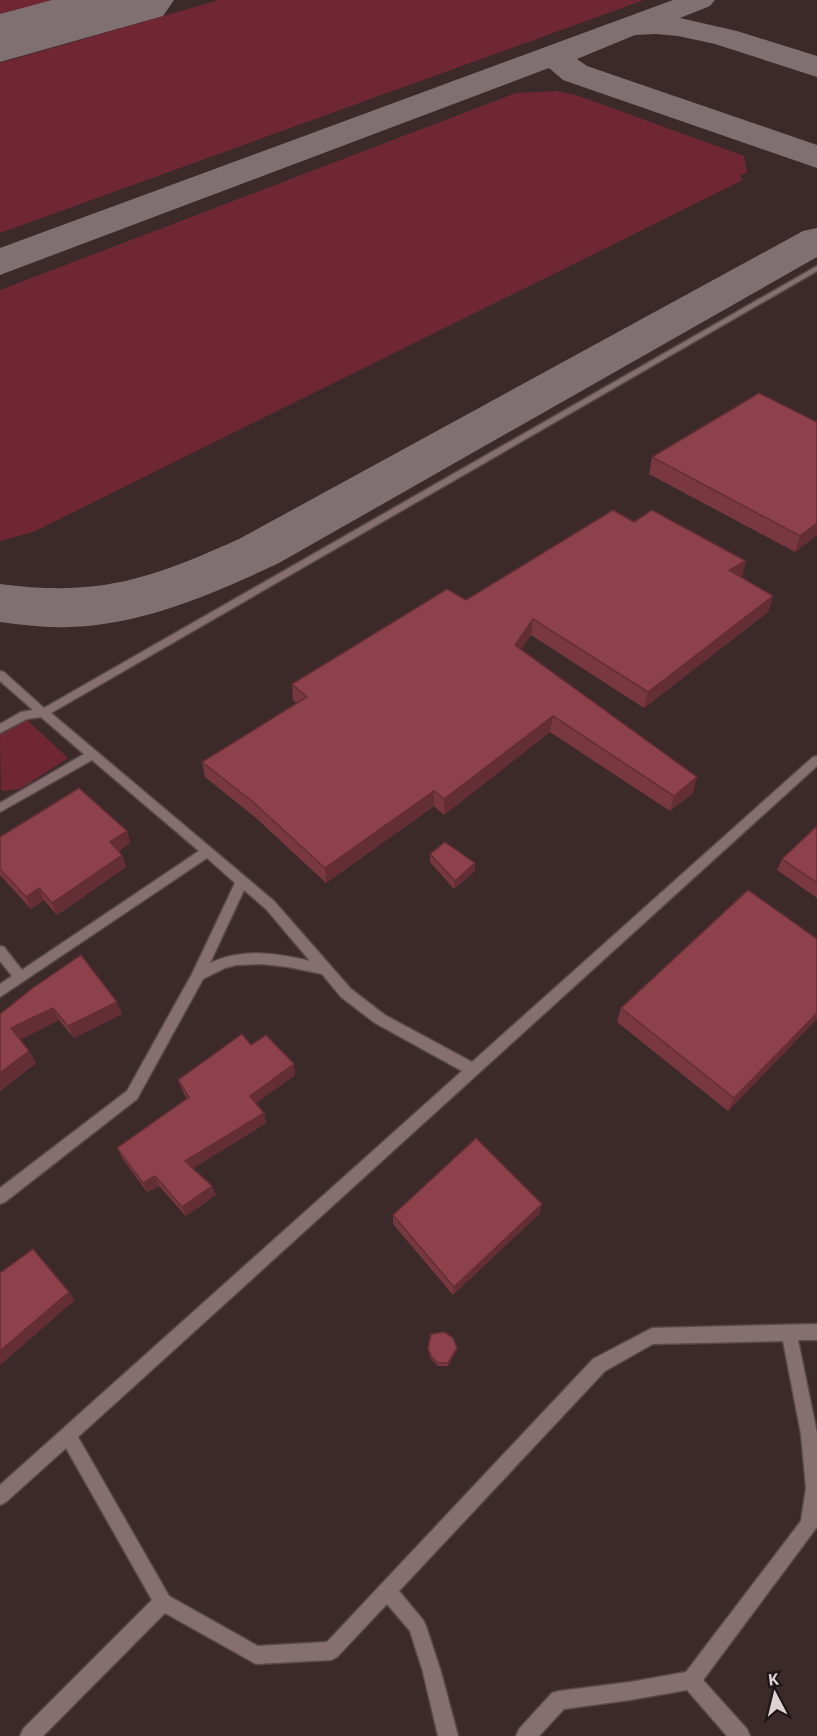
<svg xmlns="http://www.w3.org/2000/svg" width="817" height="1736" viewBox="0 0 817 1736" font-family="'Noto Sans',sans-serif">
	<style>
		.green { fill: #6f2833 }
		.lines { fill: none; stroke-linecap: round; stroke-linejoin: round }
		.taxiway { fill: #807071; fill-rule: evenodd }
		.runway { fill: #807071; fill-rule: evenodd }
		.lane-casing { stroke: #574849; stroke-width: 3 }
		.lane { fill: #856f71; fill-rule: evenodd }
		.wall { fill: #793840 }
		.shaded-wall { fill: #632e34 }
		.building { fill: #8d414b; stroke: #632e34; stroke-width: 1.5 }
	</style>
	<rect width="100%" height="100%" fill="#3c2a2b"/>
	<path class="green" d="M0,0H53L0,14Z
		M219,0H644L0,233V63Z
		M556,91L576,95L744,156L747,172L740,176L743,180L33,532L0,541V290L516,93Z
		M26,719L68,758L20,789L1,791L0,734Z"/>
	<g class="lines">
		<path class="taxiway" d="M673,0H715L710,6L680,18L737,31L817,56V77L715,44L678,36L656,34L635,35L577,59L587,66L817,145V168L563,80L549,68L0,275V248Z
			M817,228V257L279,563C213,594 142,625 69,627C46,628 23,625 0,622V584C99,597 150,579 239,539L803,231Z"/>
		<path class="runway" d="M52,0H174L163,16L0,62V14Z"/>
		<defs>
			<path id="lane" d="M817,266V271L51,713L274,901L351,989L385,1015L472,1062L813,757L817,756V766L78,1437L169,1596L258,1646L327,1642L593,1359L652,1328L817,1324V1340H798L817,1433V1527L703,1680L747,1729L750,1736H727L687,1690L630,1700L564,1709L539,1736H516L519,1729L552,1693L559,1691L630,1682L686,1672L801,1521L806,1488L801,1434L783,1341L653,1344L605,1371L399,1591L423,1620L426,1626L441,1672L458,1736H438L423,1672L410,1631L387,1604L337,1657L331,1660L256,1664L165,1613L43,1736H20L23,1729L152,1600L66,1448L6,1502L0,1505V1485L462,1071L375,1023L341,997L322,974L288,967L262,964L236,965L225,968L203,979L137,1099L5,1202L0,1204V1188L127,1091L193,972L235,883L207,858L0,997V984L12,976L0,961V946L4,947L22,970L199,851L92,760L0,812V803L84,754L41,717L27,719L0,733V724L21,712L33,710L0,681V671L4,672L44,708ZM244,890L266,909L310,961C276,953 243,948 210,963Z"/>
		</defs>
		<use href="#lane" class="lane-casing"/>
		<use href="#lane" class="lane"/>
	</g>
	<path class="wall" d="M817,422V535L795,552L649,474L652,457Z
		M634,522L742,577L773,596L768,612L644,708L531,635L521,649L693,793L670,811L550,732L444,815L434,806L326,883L256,818L205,777L202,762L297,703L293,700L292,684L466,600Z
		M817,826V898L777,870L782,859Z
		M127,831L130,843L119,851L122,855L126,867L57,915L44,900L31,909L0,875V837Z
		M430,854L475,863V871L454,889L430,862Z
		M817,939V1019L728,1111L617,1022L621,1008Z
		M81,955L122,1014L74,1038L59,1020L20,1039L29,1051L36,1063L0,1091V1014Z
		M251,1045L294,1064L295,1075L256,1103L264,1113L266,1123L193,1168L216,1195L186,1216L159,1186L147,1192L122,1158L117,1148L187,1099L182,1090L178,1080Z
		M540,1213L453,1295L393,1224V1215Z
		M431,1334L456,1351L448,1366H438L431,1359L428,1350Z"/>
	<path class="shaded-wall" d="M817,523V535L795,552L800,536Z
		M746,561L742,577L725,587L729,570Z
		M773,596L768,612L644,708L648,692Z
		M533,619L531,635L513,661L515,645Z
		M553,716L550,732L444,815V799Z
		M697,777L693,793L670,811L674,796Z
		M434,791V806L326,883L325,868Z
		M127,831L130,843L114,854L110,842Z
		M122,855L126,867L57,915L52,903Z
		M475,863V871L454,889L455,881Z
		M39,888L44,900L31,909L26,897Z
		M117,1002L122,1014L74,1038L68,1026Z
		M53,1008L59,1020L18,1041L11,1028Z
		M817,1013V1019L728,1111L734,1098Z
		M29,1051L36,1063L0,1091V1073Z
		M294,1064L295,1075L252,1106L250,1096Z
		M264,1113L266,1123L189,1171L185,1161Z
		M155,1176L159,1186L147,1192L143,1183Z
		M212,1186L216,1195L186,1216L182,1207Z
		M542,1204L540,1213L453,1295L454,1287Z
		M69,1292L75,1300L0,1365V1351Z"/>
	<path class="building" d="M759,393L817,422V523L800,536L652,457Z
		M613,510L634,522L652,510L746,561L729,570L773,596L648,692L533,619L515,645L697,777L674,796L553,716L444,799L434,791L325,868L253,802L202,762L307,697L292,684L447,589L466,600Z
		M79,788L127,831L110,842L122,855L52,903L39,888L26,897L0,869V837Z
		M817,826V883L782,859Z
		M445,842L475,863L455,881L430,854Z
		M748,890L817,939V1013L734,1098L621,1008Z
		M81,955L117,1002L68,1026L53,1008L11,1028L29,1051L0,1073V1014L34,987Z
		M242,1034L251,1045L266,1035L294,1064L250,1096L264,1113L185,1161L212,1186L182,1207L155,1176L143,1183L117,1148L189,1097L178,1080Z
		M476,1138L542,1204L454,1287L393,1215Z
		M33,1249L69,1292L0,1351V1273Z
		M444,1332L453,1338L457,1348L448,1363H438L431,1356L428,1348L431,1334Z"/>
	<g transform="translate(775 1694) rotate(353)" stroke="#1d1516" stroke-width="4.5" paint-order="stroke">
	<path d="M0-4.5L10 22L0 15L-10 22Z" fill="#ded2d3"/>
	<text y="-9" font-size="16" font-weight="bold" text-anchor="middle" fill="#ded2d3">K</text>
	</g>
</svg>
